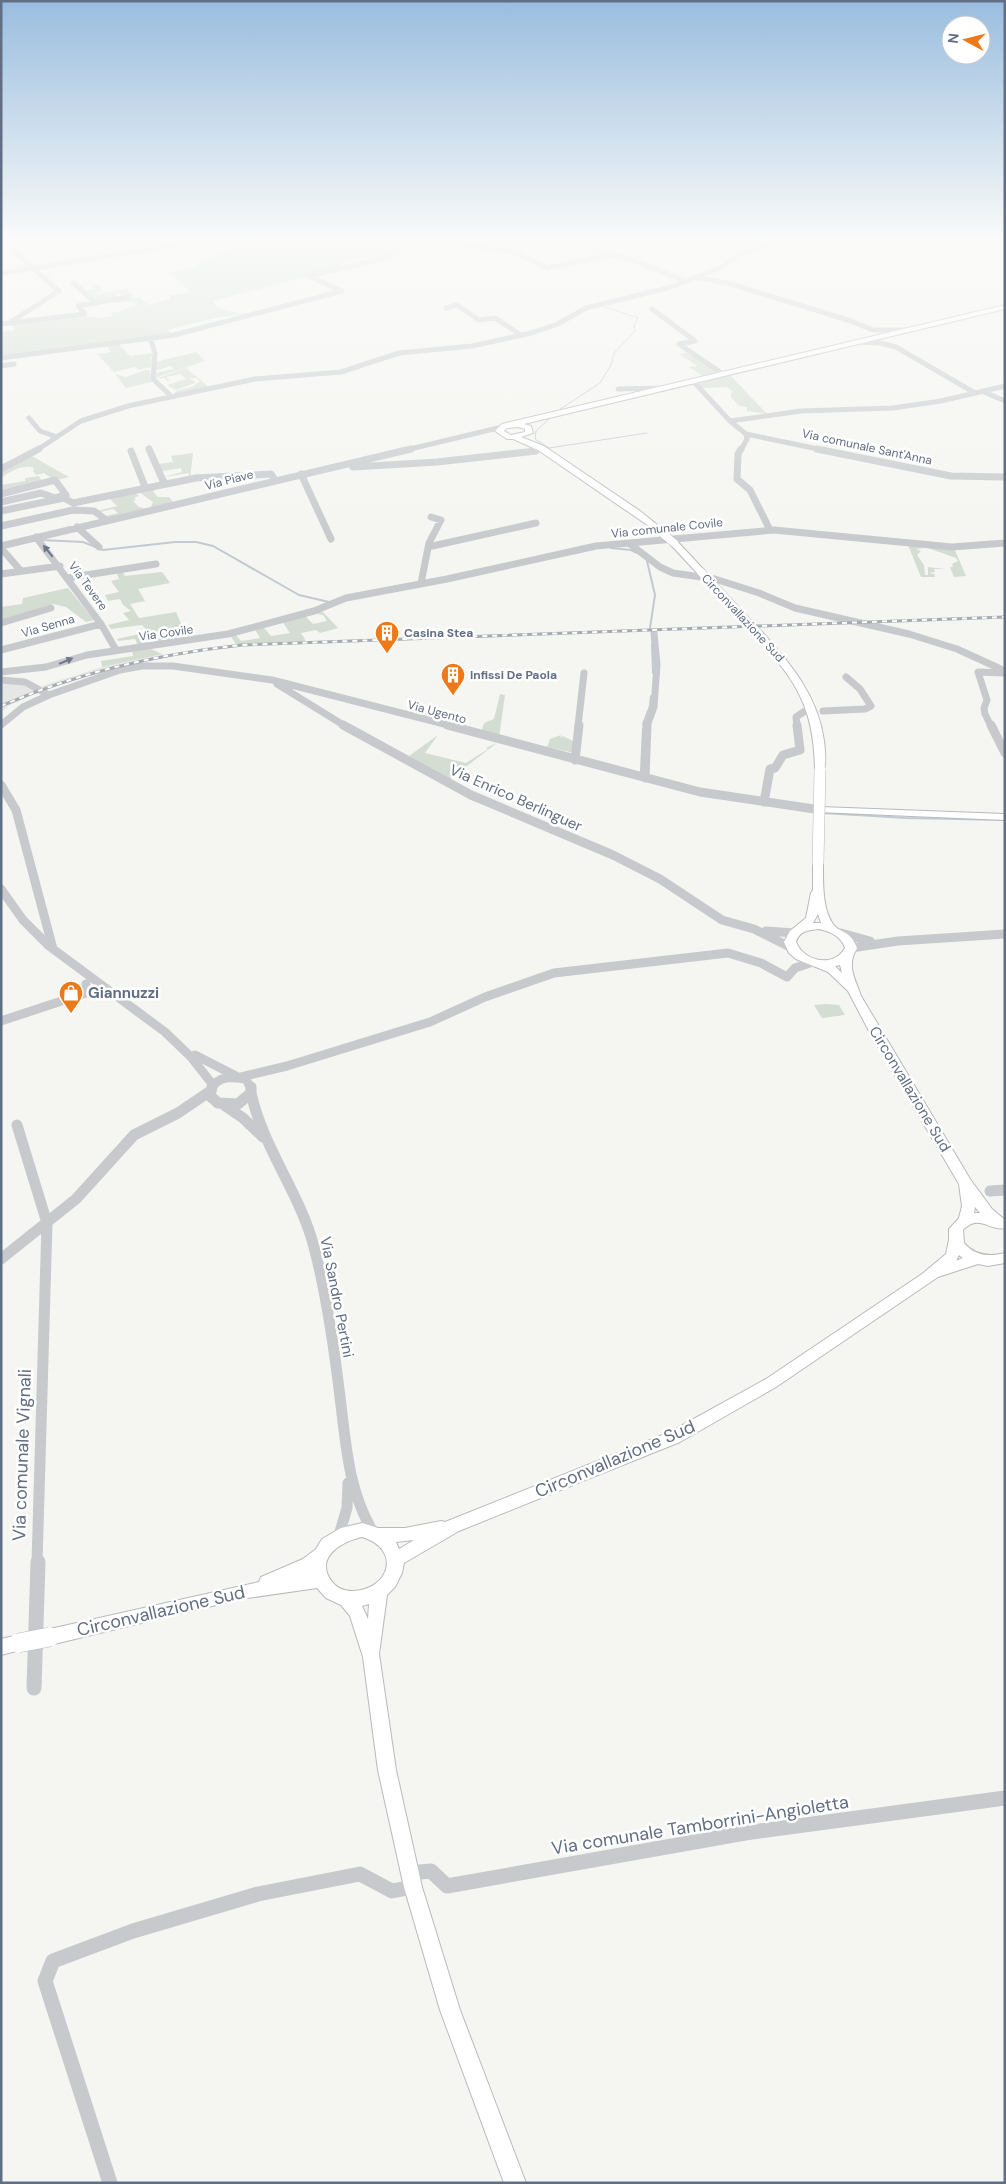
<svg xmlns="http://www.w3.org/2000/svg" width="1006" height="2184" viewBox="0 0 1006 2184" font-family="'DM Sans',sans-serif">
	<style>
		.built { fill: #e5e6e5 }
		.green { fill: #d4ddd2 }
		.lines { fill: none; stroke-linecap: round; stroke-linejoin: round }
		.stream-far1 { stroke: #c2cad1; stroke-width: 1 }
		.stream { stroke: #c2cad1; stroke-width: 2 }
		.major-casing { stroke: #b7babe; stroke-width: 2 }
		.minor-far4 { stroke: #c7c9cd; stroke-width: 5 }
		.minor-far3 { stroke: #c7c9cd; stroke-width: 7 }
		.minor-far2 { stroke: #c7c9cd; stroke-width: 9 }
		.minor-far1 { stroke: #c7c9cd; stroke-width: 11 }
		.minor { stroke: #c7c9cd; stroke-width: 15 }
		.major { fill: #fff; fill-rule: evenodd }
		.rail-casing { stroke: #a6aab1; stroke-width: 3 }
		.rail { stroke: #fff; stroke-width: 2; stroke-dasharray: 5; stroke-linecap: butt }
		.major-bridge-far2-casing { stroke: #b7babe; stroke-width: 9; stroke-linecap: butt }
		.major-bridge-far1-casing { stroke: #b7babe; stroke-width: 12; stroke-linecap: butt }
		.major-bridge-casing { stroke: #b7babe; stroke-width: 20; stroke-linecap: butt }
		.major-bridge-far2 { stroke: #fff; stroke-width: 8 }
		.major-bridge-far1 { stroke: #fff; stroke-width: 11 }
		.major-bridge { stroke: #fff; stroke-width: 19 }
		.oneway { fill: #6c778b }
		.labels { text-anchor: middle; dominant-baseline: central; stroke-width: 5; stroke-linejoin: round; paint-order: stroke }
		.far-street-label { font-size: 12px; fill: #626e84; stroke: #fff }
		.far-poi-label { font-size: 12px; font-weight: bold; fill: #626e84; stroke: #fff; text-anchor: start }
		.street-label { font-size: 15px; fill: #626e84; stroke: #fff }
		.poi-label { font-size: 15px; font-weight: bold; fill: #626e84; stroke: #fff; text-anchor: start }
		.near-street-label { font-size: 18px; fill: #626e84; stroke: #fff }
	</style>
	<rect width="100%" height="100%" fill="#f5f6f1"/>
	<path class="built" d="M162,654L167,657L110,670L47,689L42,686L102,667Z
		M1,682L23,684L39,692L6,707L8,708L1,711Z"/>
	<path class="green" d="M290,238L308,243L322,238H437L411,246L417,250L375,260L362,257L340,263L343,267L213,301L219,308L243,314L210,319L166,330L172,333L1,358V332L15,330L11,323L81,316L102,318L113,316L111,313L126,310L124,309L137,305L130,301L119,303L115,301L139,297L148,305L169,299L172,301L169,296L190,292L169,272L195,267C199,260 244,245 255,241C265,238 279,239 290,238Z
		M97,285L104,291L92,295L127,289L135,296L124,297L117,292L111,293L117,294L115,297L97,302L81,288L87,291L95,289L93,286Z
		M119,344L130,356L152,353L153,357L149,358L152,359L151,367L139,370L135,367L114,372L97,354L111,352L106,345Z
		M197,352L205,361L155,378V373L174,369L170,366L155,371V362Z
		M689,352L719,373L703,376L689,367L695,366L699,367L679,354Z
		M186,368L209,387L174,394L176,391L192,387L200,381L196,378L187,379L193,380L195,383L176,390L167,385L186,379L180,374L167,377L168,380H173L167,381L164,378L156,379Z
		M145,370H150L152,382L126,388L115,374L126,377Z
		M729,374L767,414L747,411V407L739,406L731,397V393L733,392L727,387L702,388L698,384Z
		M193,453L190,479L166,482L165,478L169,481L188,478L189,473L164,477L182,472L181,468L162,471L159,464L173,462L171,456Z
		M30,455L69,477L1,494V485L25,481V478L39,476L42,481L51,478L44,473L36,475L33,471L34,468C23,464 11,471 1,478V471Z
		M136,490H155L153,491L158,497H169L174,503L150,509L153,502Z
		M133,491L139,496L134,498L136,500L133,501L139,507L146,509L108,519L106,516L118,513L113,509L100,512L97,511L117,506L108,497Z
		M908,545L925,548L916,549L921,551L917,555L924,565L925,575H928V567L945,569H934L935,572L929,573L934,574L935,577H921Z
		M928,548H954L966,576L954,577L950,567H953L952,564L958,561L956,558Z
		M122,571L125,576L162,572L170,583L138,589L145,601L130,604L139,618L176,612L188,640L138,646L135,639L118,641L117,639L148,632L142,625L111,629L108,625L129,620L123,613L131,611L123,605L120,599L108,601L105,595L119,592L111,581L119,579L116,572Z
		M68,588L94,620L86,622L66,607L53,604L1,620V607L22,604L23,598Z
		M322,611L338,628L320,633L316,630L301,633L306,641L236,644L229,634H235L241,641L260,638L254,628L263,627L271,636L290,633L282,621L304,615L313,624L327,621L323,615L312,613Z
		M151,649L162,654L102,667L101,661L133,656L132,651Z
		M500,694L505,695L499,738L481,733L484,723L494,719Z
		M438,735L425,753L466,763L488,749L486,748L497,743L450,779L409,756Z
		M561,735L560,738L563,736L575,742L574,753L547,747L550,739Z
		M826,1004L839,1005L845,1015L822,1018L814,1005Z"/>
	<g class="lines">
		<path class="stream-far1" d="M559,410L600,383L611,365L614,353L635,331L634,324L638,318L602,306
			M550,418L536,431L535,439L549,448L647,433"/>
		<path class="stream" d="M41,540L83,542L103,550L175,542H196L213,546L299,595L329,602
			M611,548L631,550L637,553
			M647,561L655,595L650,628
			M652,644L653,673
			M643,724L650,706L651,696
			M641,771L643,729
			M823,813L906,818L1005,820"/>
		<defs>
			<path id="major" d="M1005,305V309L524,424L531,426L533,433L521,437L544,446L640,511L665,531L666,533L662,535L538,450L513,439H507L495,431L502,424L540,415ZM518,427L525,429V432L511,435L504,431L507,428Z
				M671,541H677L704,570V574H698L671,545Z
				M755,631H761C791,664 818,696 824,741C825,750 827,764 823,772H817L815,770C814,706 796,681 755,635Z
				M821,807L1005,814V820L817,812V808Z
				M818,860L823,863C823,881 822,909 833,924C840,934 850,929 857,948C846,966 855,978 861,996L970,1179L992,1209L1005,1220V1228C990,1232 980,1213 963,1230L964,1243C975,1256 989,1257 1005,1253V1263L988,1266L978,1264L938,1277L776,1387L680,1442L459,1531L404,1563L402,1573L395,1587L387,1595L379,1654L396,1770L422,1887L460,2010L526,2183H504L440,2010L404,1887L378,1770L363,1657L350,1616L341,1605L326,1598L317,1588L241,1599L50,1645L44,1643L42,1637L44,1631L50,1629L259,1582L261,1577L303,1559L316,1549L322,1539L341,1528L362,1523L378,1528H405L441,1521L445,1522L670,1432L766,1379L922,1274L946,1254L949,1240V1229L959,1218L962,1206L959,1184L870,1033L848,991L828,972L796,959L789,953L784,942L790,931L806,918L811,893L813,890V863ZM818,914L821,923H813ZM819,929C831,932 841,936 845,948C834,968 804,962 796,942C799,931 809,930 819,929ZM840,965L842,973L835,966ZM975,1207L980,1213H974ZM959,1255L963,1258L955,1261H956ZM362,1537C402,1549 390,1590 352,1591C345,1591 339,1589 334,1584C312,1559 340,1542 362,1537ZM414,1540L399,1549L396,1542ZM369,1604L368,1619L362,1606Z
				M18,1635L24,1637L26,1643L24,1649L1,1655V1639Z"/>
		</defs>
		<use href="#major" class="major-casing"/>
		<path class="minor-far4" d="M576,238L610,255
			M1,240L59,291L12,321
			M465,245L511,251L548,268L610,255L629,259L685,281
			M1,273L221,238
			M695,277L727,283L848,320L873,330H908
			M73,283L96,303
			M342,291L308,276L390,257
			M446,308L457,305L479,320L495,318L521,335
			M652,309L695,341L679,344L723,374
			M1,324L85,314L78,306L129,297
			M150,338L155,353L153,379L171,396
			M857,342L880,343L896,347L975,393
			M1,358L174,335L342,291
			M1,366L14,364
			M693,381L730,421L801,411L893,408L941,401L1005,386
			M618,389L662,388
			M984,392L1005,401
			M29,418L40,431L57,437
			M730,421L746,434L823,450
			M149,448L150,450
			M37,450L81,421L128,406L255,379L341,372L399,353L472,346L531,333L558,324L586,308L671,287L724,266L739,254L790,238
			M406,450L502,427
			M741,450L747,439L746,434"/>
		<path class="minor-far3" d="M149,449L164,483
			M741,449L738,454L737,479L750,490L770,530
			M817,449L951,476L1005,477
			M131,451L145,487
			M353,467L437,462L536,451
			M1,469L39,449
			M301,474L331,539
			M1,494L55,480L66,495L55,498L41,493L1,502
			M1,511L64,498L73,503L196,478L271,474L275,480
			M1,526L73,510L94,511L105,519
			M77,527L99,547
			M36,537L101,624L116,650
			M630,544L660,567L673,573L715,579L759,593L795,608L909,634L957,649L1005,671
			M1,546L411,449
			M428,547L536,523
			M1,548L21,571
			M1,574L60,566
			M67,578L156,564
			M421,583L429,543L441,520L431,517
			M1,623L51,608
			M1,650L101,624
			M1,672L46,667L87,655L228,634L314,611L346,598L447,579L596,546L774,530L952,547L1005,543
			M1,680L25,682L49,695
			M277,684L345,726
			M823,711L865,709L871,706L860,689L846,677
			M1,725L23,707L49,695L120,670L142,666H173L272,680L452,726
			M578,726L584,673
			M647,726L654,707L657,665L654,633
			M797,726L796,717L805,711
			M991,726L985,714L984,708L987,700L978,672L1003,673"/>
		<path class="minor-far2" d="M343,725L471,795L613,855L660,879L722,920L754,929L790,947
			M447,725L700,792L821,810
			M991,725L1005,753
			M575,760L579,725
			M645,778L647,725
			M1,785L16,810L53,949
			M764,802L770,769L775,768L783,755L800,750L797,725
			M1,889L23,920L49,946L165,1032L191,1057L213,1085
			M766,931L794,933
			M841,933L870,941
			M851,948L898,941L1005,934
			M1,1021L86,993V984
			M195,1055L236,1076
			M241,1077L287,1066L430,1022L485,997L554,973L728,953L761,963L787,977L795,968L813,962
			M211,1089C219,1075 232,1077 246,1079L251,1089"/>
		<path class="minor-far1" d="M212,1087L210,1096L218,1103L238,1104L251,1093V1087
			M251,1093C263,1148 300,1193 314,1247C327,1296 334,1347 340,1397C346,1444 348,1490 373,1532
			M224,1105L243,1118L263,1137
			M17,1125L47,1223L37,1563
			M990,1191L1005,1190
			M1,1259L76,1199L134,1135L178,1113L209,1092
			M339,1535L347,1508L348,1483"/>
		<path class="minor" d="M34,1688L38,1562
			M409,1873L431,1871L447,1886L745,1833L1005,1798
			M110,2183L45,1981L53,1961L133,1931L258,1894L360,1874L392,1891L413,1887"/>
		<use href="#major" class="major"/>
		<defs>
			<path id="rail" d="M1,706C79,672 158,654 242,645L1005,617"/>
		</defs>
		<use href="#rail" class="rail-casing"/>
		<use href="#rail" class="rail"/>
		<defs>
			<path id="major-bridge-far2" d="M662,533L674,543
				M701,572L758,633"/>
			<path id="major-bridge-far1" d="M818,863L820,770"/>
			<path id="major-bridge" d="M18,1643L50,1637"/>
		</defs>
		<use href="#major-bridge-far2" class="major-bridge-far2-casing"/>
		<use href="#major-bridge-far1" class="major-bridge-far1-casing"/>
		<use href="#major-bridge" class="major-bridge-casing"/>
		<use href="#major-bridge-far2" class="major-bridge-far2"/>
		<use href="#major-bridge-far1" class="major-bridge-far1"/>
		<use href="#major-bridge" class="major-bridge"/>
	</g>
	<defs><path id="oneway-solid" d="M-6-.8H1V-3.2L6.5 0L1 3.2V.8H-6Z" transform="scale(1.25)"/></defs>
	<g class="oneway">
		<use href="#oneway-solid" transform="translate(48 551) rotate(-129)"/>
		<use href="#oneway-solid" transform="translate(66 661) rotate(-23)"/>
	</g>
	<linearGradient id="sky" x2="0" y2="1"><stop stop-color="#99bddf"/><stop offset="0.44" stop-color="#fafbf9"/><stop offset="1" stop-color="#fafbf9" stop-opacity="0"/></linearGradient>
	<rect width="1006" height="544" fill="url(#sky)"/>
	<defs>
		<symbol id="building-pin" viewBox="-11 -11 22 30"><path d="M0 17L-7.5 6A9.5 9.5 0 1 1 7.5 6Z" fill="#ee7919" stroke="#fff"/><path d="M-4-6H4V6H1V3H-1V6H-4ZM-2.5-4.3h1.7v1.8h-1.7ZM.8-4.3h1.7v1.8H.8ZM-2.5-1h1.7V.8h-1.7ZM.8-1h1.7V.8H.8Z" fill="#fff"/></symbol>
		<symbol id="shop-pin" viewBox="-11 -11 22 30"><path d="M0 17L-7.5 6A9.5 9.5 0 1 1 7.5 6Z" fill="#ee7919" stroke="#fff"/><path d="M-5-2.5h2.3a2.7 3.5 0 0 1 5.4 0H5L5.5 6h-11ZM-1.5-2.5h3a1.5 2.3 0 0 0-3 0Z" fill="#fff"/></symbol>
	</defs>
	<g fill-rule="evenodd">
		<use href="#building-pin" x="373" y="619" width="28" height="38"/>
		<use href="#building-pin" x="439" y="661" width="28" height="38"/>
		<use href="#shop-pin" x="57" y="979" width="28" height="38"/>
	</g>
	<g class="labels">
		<g class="far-street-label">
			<text transform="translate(867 447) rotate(12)">Via comunale Sant'Anna</text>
			<text transform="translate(229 480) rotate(-14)">Via Piave</text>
			<text transform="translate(667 528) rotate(-6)">Via comunale Covile</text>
			<text transform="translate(88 586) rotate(54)">Via Tevere</text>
			<text transform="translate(743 618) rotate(47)">Circonvallazione Sud</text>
			<text transform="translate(48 626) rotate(-16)">Via Senna</text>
			<text transform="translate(166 633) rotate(-8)">Via Covile</text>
			<text transform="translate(437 712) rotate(15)">Via Ugento</text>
		</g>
		<g class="far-poi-label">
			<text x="404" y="633">Casina Stea</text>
			<text x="470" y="675">Infissi De Paola</text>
		</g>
		<g class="street-label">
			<text transform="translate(516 798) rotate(24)">Via Enrico Berlinguer</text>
			<text transform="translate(910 1089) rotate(59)">Circonvallazione Sud</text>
			<text transform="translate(337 1297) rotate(79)">Via Sandro Pertini</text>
		</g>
		<g class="poi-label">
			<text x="88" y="993">Giannuzzi</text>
		</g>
		<g class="near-street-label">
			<text transform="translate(22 1455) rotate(-88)">Via comunale Vignali</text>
			<text transform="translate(615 1459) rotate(-23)">Circonvallazione Sud</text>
			<text transform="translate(161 1611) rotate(-13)">Circonvallazione Sud</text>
			<text transform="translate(700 1825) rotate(-9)">Via comunale Tamborrini-Angioletta</text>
		</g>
	</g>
	<rect width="1006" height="2184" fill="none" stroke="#626e84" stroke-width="5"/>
	<g transform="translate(966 40) rotate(277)"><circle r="24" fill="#ffffff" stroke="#c0c5ce"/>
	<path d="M0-4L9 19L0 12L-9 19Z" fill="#ee7919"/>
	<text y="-8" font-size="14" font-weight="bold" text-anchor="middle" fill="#626e84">N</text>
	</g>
</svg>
